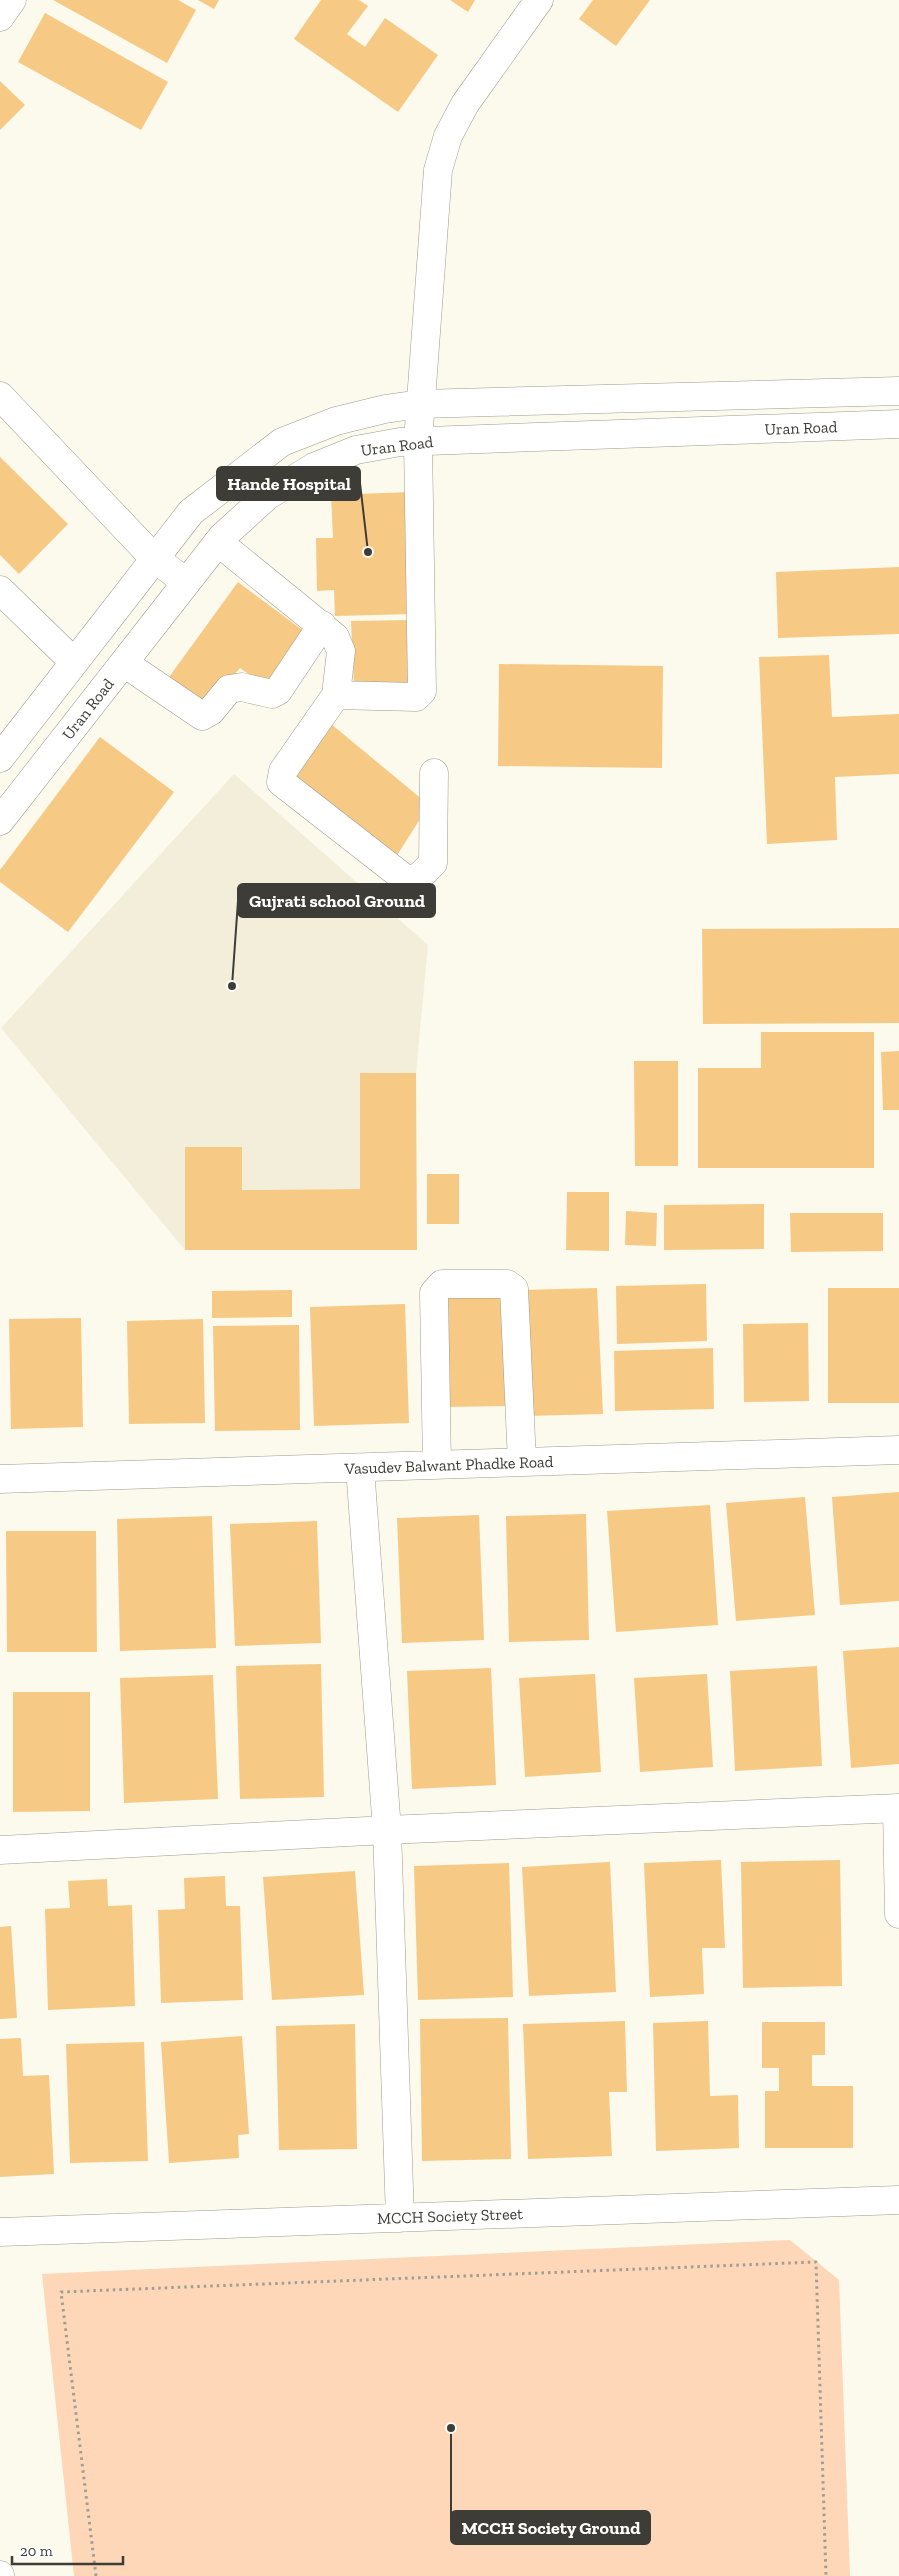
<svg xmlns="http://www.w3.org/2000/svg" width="899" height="2576" viewBox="0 0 899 2576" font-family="'Zilla Slab',serif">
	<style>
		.built { fill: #f3eeda }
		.green { fill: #fed6b8 }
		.building { fill: #f6ca85 }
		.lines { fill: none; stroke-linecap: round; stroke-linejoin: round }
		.minor-casing { stroke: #9e9b90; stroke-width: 29 }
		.major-casing { stroke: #9e9b90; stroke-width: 29 }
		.path { stroke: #a09e95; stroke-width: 3; stroke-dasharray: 2.5 4; stroke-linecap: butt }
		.minor { stroke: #fff; stroke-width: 28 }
		.major { stroke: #fff; stroke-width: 28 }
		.labels { text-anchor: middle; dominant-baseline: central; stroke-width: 4; stroke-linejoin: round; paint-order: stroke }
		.street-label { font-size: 16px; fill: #3d3c37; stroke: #fff }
		.leader { fill: none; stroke: #3d3c37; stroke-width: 2 }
		.callout-dot { fill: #3d3c37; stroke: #fff; stroke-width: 2 }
		.callout { fill: #3d3c37; stroke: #3d3c37; stroke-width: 2 }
		.callout-label { font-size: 18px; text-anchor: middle; font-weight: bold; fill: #fff }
	</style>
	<rect width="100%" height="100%" fill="#fcf9ed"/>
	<path class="built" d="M234,774L428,945L416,1073H360V1189L242,1190V1147H186L185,1250L1,1028Z"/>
	<path class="green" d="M790,2240L839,2280L850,2576H74L42,2274Z"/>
	<path class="building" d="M53,0H178L196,10L167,63Z
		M198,0H219L214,9Z
		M321,0H359L368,6L347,34L365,47L385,18L438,55L398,112L294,39Z
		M450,0H475L468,12Z
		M593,0H650L616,46L579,19Z
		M45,13L168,82L141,130L18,62Z
		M0,81L25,105L0,130Z
		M0,457L68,524L19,574L0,555Z
		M411,492L415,614L335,616L334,590L317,591L316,538H333L331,495Z
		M899,567V634L778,638L776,572Z
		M238,582L309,635L271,690L240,668L203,711L164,684Z
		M409,620L410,689L354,686L351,621Z
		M829,655L832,717L899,714V774L835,777L837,840L767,844L759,657Z
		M499,664L663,666L662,768L498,766Z
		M331,724L429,805L394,860L289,776Z
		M100,737L174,792L68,932L0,882V870Z
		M899,928V1023L703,1024L702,929Z
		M761,1032H874V1168H698V1068H761Z
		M899,1051V1110H883L881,1052Z
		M634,1061H678V1166H635Z
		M360,1073H416L417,1250H185V1147H242V1190L360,1189Z
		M427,1174H459V1224H427Z
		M567,1192H609V1251L566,1250Z
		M764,1204V1249L664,1250V1205Z
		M626,1211L657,1213L656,1246L625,1245Z
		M790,1213H883V1251L791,1252Z
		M706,1284L707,1341L617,1344L616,1286Z
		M597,1288L603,1414L527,1416L522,1290Z
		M828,1288H899V1403H828Z
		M292,1290V1317L212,1318V1291Z
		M501,1292L508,1406L444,1407V1295Z
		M405,1304L409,1423L314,1426L310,1307Z
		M81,1318L83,1427L11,1429L9,1319Z
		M203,1319L205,1423L129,1424L127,1321Z
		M808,1323L809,1401L744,1402L743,1324Z
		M299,1325L300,1430L215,1431L213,1326Z
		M713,1348L714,1409L615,1411L614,1351Z
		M899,1492V1601L840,1605L832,1497Z
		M805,1497L815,1615L736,1621L726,1503Z
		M710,1505L718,1625L616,1632L607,1511Z
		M586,1514L589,1640L509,1642L506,1516Z
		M479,1515L484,1640L402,1643L397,1518Z
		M212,1516L216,1648L120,1651L117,1519Z
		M317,1521L321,1643L235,1646L230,1524Z
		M6,1531H96L97,1652H7Z
		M899,1647V1764L851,1768L843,1651Z
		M321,1664L324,1797L240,1799L236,1666Z
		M817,1666L822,1766L735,1771L730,1671Z
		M491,1668L496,1785L412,1789L407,1671Z
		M595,1674L601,1772L525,1777L519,1678Z
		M707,1674L713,1767L640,1772L634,1678Z
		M213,1675L218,1799L124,1803L120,1678Z
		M13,1692H90V1811L13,1812Z
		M721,1860L725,1948H702L704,1994L650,1997L644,1863Z
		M840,1860L842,1986L743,1988L741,1862Z
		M610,1862L616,1992L529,1996L522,1867Z
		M509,1863L513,1997L418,2000L414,1866Z
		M355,1871L364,1995L272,2000L263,1877Z
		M225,1876L226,1906H240L243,2000L161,2003L158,1910L185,1909L184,1878Z
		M107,1879L108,1906L132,1905L135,2006L48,2010L45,1909L70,1908L68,1881Z
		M11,1926L17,2018L0,2019V1927Z
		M508,2018L511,2159L422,2161L420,2019Z
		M625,2021L627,2092H609L612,2156L528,2159L523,2024Z
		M708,2021L710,2096L738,2095L739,2148L656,2151L653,2023Z
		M762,2022H825V2055H812V2086H853V2148H765V2091H779V2068H762Z
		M355,2024L357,2149L279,2150L276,2026Z
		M242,2036L249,2134L238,2135L239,2158L169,2163L161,2042Z
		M21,2038L23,2076L49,2075L54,2174L0,2177V2039Z
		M144,2042L148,2161L70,2163L66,2044Z"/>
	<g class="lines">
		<defs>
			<path id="minor" d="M0,17L12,0
				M0,396L154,558L186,582
				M218,542L335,637L341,651L336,695L416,697L422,691L418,441L438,170L448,136L465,104L539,0
				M0,590L74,662
				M124,663L202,716L211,711L229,689L242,687L272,694L278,691L322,625
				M336,695L283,771L281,782L408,881L420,876L433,863L434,773
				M437,1465L434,1293L442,1284H507L514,1289L522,1462
				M360,1468L387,1830L400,2218
				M0,1479L899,1450
				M897,1808L899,1914
				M0,1850L387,1830L899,1808
				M0,2232L899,2200
				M0,2575V2576"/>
			<path id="major" d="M0,758L191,512L282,442L336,421L385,409L420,404L899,391
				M0,821L222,537L267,496L314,467L356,450L400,442L899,424"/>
		</defs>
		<use href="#minor" class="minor-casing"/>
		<use href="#major" class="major-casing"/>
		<path class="path" d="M96,2576L61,2292L816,2262L826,2576"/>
		<use href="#minor" class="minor"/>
		<use href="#major" class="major"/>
	</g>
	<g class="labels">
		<g class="street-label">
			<text transform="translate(801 428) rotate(-2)">Uran Road</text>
			<text transform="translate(397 446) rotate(-7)">Uran Road</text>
			<text transform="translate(88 709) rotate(-52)">Uran Road</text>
			<text transform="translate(449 1465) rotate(-2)">Vasudev Balwant Phadke Road</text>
			<text transform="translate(450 2216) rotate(-2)">MCCH Society Street</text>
		</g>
	</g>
	<path class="leader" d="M368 552L360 483M232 986L238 901M451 2428L451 2528"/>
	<g class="callout-dot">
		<circle cx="368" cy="552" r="5"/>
		<circle cx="232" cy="986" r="5"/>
		<circle cx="451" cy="2428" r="5"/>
	</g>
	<g class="callout">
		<rect x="217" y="467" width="143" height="33" rx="5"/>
		<rect x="238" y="884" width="197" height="33" rx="5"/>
		<rect x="451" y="2511" width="199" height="33" rx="5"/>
	</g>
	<g class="callout-label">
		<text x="289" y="490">Hande Hospital</text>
		<text x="337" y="907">Gujrati school Ground</text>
		<text x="551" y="2534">MCCH Society Ground</text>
	</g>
	<path d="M12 2556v8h111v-8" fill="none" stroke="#3d3c37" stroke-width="2.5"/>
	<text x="20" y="2556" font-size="15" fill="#3d3c37" stroke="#ffffff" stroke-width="4" paint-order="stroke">20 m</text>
</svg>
